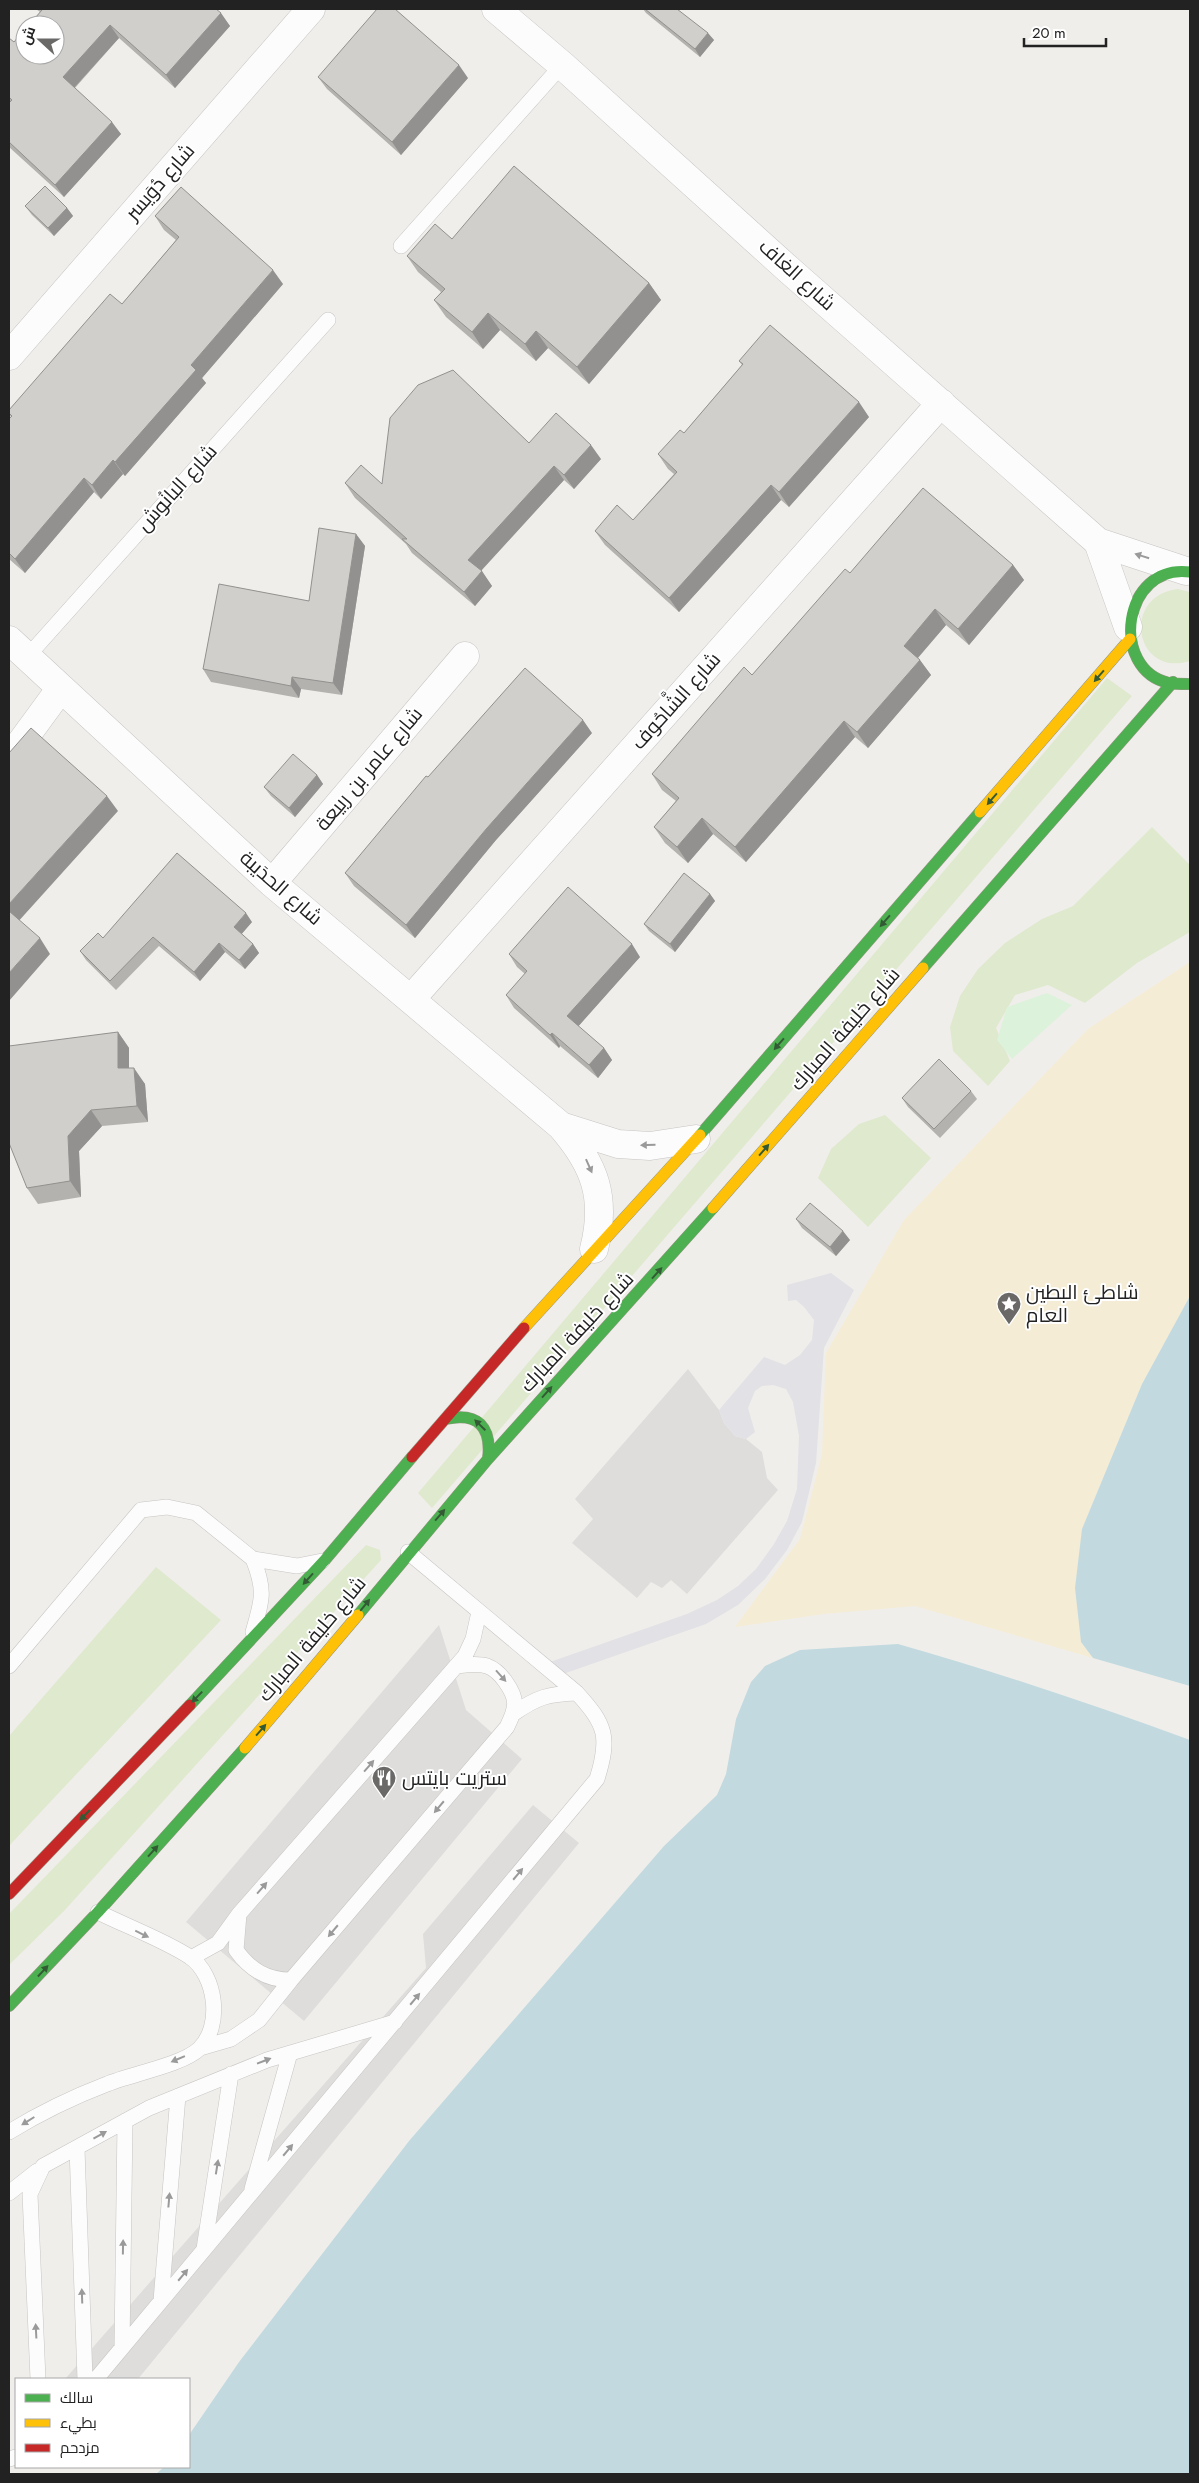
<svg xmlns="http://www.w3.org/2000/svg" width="1199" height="2483" viewBox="0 0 1199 2483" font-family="Jost,Cairo,sans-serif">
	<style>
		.grass { fill: #dee9ce }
		.sand { fill: #f4ecd4 }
		.park { fill: #ddf2db }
		.parking { fill: #dedddc }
		.plaza { fill: #e2e1e5 }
		.water { fill: #c2dadf }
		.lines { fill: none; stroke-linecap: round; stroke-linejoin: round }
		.lane-casing { stroke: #c6c5c3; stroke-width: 16 }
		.street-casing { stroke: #c6c5c3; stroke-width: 29 }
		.fast-casing { stroke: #989884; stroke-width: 12 }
		.slow-casing { stroke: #989884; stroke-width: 12 }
		.jam-casing { stroke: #989884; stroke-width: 12 }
		.lane { stroke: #fdfcfc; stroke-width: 15 }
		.street { stroke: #fdfcfc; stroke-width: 28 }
		.fast { stroke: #4caf50; stroke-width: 11 }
		.slow { stroke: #ffc107; stroke-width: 11 }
		.jam { stroke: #c62828; stroke-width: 11 }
		.wall { fill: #b4b2af }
		.shaded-wall { fill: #92918f }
		.building { fill: #d1cfcc; stroke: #92918f }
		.oneway { fill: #9a9a9a }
		.oneway2 { fill: #335a34 }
		.labels { text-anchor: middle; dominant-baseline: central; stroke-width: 4; stroke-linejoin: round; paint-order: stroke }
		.street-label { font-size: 20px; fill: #222; stroke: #fff }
		.poi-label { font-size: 20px; fill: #222; stroke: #fff; text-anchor: start }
	</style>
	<rect width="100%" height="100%" fill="#f0eeeb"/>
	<path class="grass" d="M1178,589L1190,592V661C1135,678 1120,596 1178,589Z
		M1107,678L1132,696L432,1508L418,1493Z
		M1152,827L1190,865V932L1137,963L1085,1003L1048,985L1015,995L996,1028L1010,1061L988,1086L953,1051L950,1027L960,996L978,969L1005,943L1042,919L1073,906Z
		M885,1115L931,1158L868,1227L818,1178L831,1149L859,1124Z
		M366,1545L380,1550L381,1560L64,1911L9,1965V1914Z
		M156,1567L221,1620L9,1846V1736Z"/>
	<path class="sand" d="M1190,962V1296L1142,1384L1082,1529L1081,1642L1093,1658L915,1606L824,1614L735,1627L800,1539L822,1454L826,1353L904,1220L1088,1029Z"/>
	<path class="park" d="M1047,993L1072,1005L1012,1059L997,1040L1007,1007Z"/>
	<path class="parking" d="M688,1369L719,1410L724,1423L735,1436L746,1439L762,1452L767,1478L778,1490L687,1594L671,1580L662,1588L651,1582L637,1598L572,1543L593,1519L575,1499Z
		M439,1625L466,1710L522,1759L304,2021L186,1922Z
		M533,1805L579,1843L138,2379H65L426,1968L423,1934Z"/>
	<path class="plaza" d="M831,1273L854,1290L824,1348L816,1463L802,1522L787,1550L765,1579L738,1605L706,1624L563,1674L550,1662L687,1614L717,1600L738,1586L756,1569L774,1544L787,1521L797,1489L799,1436L793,1402L786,1389L773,1385L762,1386L755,1391L748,1408L755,1432L746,1439L735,1436L724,1423L719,1410L764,1357L785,1365L800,1355L812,1340L814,1320L804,1307L796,1300L788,1301L787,1285Z"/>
	<path class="water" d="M1190,1296V1686L1093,1658L1081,1642L1075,1588L1082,1529L1142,1384Z
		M898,1644C997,1672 1094,1705 1190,1740V2474H156L164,2467H189V2435L239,2362L409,2141L664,1846L717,1795L726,1774L736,1719L751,1682L765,1666L800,1650Z"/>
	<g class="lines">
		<defs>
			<path id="lane" d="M401,246L562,65
				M27,657L328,320
				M253,1632C262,1601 266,1591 253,1559
				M9,1666L141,1510L167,1507L196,1513L253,1559L297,1566L322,1561
				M513,1714C537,1697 548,1694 577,1693
				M239,1914L236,1950C250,1970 267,1980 291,1980L507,1727C517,1707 518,1699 505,1681C500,1674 495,1669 487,1666C477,1663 466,1665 456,1666
				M191,1958L218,1943L239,1914L465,1656L473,1639L479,1612
				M200,2048L231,2039L259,2020L291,1980
				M9,2132C40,2113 73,2097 107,2084C131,2074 182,2065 199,2049C223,2026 216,1975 190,1957C162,1939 128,1927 98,1912
				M77,2148L85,2379
				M252,2189L290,2053
				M9,2193L37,2171
				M204,2249L231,2074
				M161,2301L178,2096
				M122,2348L125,2121
				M38,2379L30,2194L43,2166L149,2108L267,2060L395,2022
				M96,2379L597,1779C610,1737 606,1725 577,1693L408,1552
				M9,2459L16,2457"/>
			<path id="street" d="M496,9L562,65L788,269L1098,542L1186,571
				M9,356L311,9
				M1098,542L1128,627
				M9,640L272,883L561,1126C595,1165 607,1198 594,1249
				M9,759L61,688
				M272,883L465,656
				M411,999L941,403
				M561,1126L618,1144L650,1146L696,1139"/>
			<path id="fast" d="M1188,684C1182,684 1175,684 1169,683C1109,670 1122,563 1190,572
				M923,968L1173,682
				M700,1135L980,812
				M446,1419C478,1412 492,1427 488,1459
				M358,1615L488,1459L713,1208
				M190,1705L324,1561L412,1457
				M9,2006L98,1912L245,1748"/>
			<path id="slow" d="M980,812L1130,639
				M713,1208L923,968
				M524,1328L700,1135
				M245,1748L358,1615"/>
			<path id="jam" d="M412,1457L524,1328
				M9,1894L190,1705"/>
		</defs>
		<use href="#lane" class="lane-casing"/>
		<use href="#street" class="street-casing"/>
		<use href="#fast" class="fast-casing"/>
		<use href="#slow" class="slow-casing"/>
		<use href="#jam" class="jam-casing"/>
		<use href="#lane" class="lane"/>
		<use href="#street" class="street"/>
		<use href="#fast" class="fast"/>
		<use href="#slow" class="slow"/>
		<use href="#jam" class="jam"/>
	</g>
	<path class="wall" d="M36,9H216L230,26L175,88L119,38L75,88L121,134L64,197L9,147V38L14,42L40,12Z
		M643,9H677L714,40L700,57L646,13Z
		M318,77L468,78L401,155L327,89Z
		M25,206L67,208L73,216L54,236L32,215Z
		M155,216L283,284L202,378L206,383L125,476L123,474L101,499L94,492L25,573L9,559V419L11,417L9,414V410L122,304L176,240L164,230Z
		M452,239L649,283L661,300L589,384L548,348L536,361L500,330L483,349L446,317L434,300L441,292L418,272L407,256Z
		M739,361L869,417L789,507L781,500L679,612L605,545L595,531L633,520L674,474L668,469L658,454L684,433L742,365Z
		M529,443L601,459L574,489L564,480L481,571L492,586L475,606L412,553L406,544L355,498L345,483L382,484Z
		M356,534L365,546L342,695L301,689L299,698L211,682L203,669L309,601Z
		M1013,565L1024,580L969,645L946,625L918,658L931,675L868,748L855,737L746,862L713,834L688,863L665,843L654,827L676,801L662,790L652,774L752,675L850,573Z
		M592,733L496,840L415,938L354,886L345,873L428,777Z
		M317,775L323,784L295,817L271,796L264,787Z
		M710,894L715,901L675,952L649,931L644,924Z
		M252,922L241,934L253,944L259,953L245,969L225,952L200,981L159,946L116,990L86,960L80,951L103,938Z
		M509,954L640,957L578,1026L604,1048L612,1060L598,1078L560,1046L559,1048L514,1008L506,995L525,974L517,967Z
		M118,1032L129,1048V1068L145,1084L148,1122L102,1126L79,1151L81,1197L38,1204L27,1188Z
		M971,1091L977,1099L940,1138L908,1107L902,1098Z
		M796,1219L850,1240L836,1256L802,1228Z"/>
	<path class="shaded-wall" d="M221,13L230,26L175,88L166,75Z
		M110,25L119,38L72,90L63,77Z
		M708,33L714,40L700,57L695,49Z
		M459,65L468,78L401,155L392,142Z
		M112,122L121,134L64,197L55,185Z
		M67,208L73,216L54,236L48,228Z
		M273,270L283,284L202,378L206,383L125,476L115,462L191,365Z
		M649,283L661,300L589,384L577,367Z
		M488,313L500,330L483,349L472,332Z
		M536,331L548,348L536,361L525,344Z
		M859,402L869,417L789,507L779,492Z
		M591,445L601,459L574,489L564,475Z
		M113,460L123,474L101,499L92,485Z
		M554,466L564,480L478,574L468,560Z
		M84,478L94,492L25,573L15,559Z
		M771,485L781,500L679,612L669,598Z
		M356,534L365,546L342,695L333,683Z
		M1013,565L1024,580L969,645L958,629Z
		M482,571L492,586L475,606L464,592Z
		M935,609L946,625L915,661L904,646Z
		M920,660L931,675L868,748L857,732Z
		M292,677L301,689L299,698L291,686Z
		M583,720L592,733L496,840L415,938L406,925L487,828Z
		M844,721L855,737L746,862L735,847Z
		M317,775L323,784L295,817L289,808Z
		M107,796L118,811L16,924L9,913V904Z
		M702,818L713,834L688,863L677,847Z
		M710,894L715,901L675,952L670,944Z
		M246,913L252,922L240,936L234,927Z
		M40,938L50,954L9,1001V973Z
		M219,943L225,952L200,981L194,972Z
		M253,944L259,953L245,969L239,960Z
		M632,944L640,957L576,1029L567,1016Z
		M118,1032L129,1048V1084L118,1068Z
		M552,1033L560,1046L559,1048L550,1035Z
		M604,1048L612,1060L598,1078L589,1065Z
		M134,1068L145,1084L148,1122L137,1106Z
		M91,1110L102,1126L79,1151L81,1197L70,1181L68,1136Z
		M843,1231L850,1240L836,1256L830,1247Z"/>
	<path class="building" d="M41,9H216L221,13L166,75L110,25L63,77L112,122L55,185L9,142V103L12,100L9,97V38L14,42L25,29V55H55V25H29L42,10Z
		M377,9H395L459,65L392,142L318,77Z
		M645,9H677L708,33L695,49Z
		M514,166L649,283L577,367L536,331L525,344L488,313L472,332L434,300L445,289L407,256L435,224L452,239Z
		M45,186L67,208L48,228L25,206Z
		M181,187L273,270L191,365L196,370L115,462L113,460L92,485L84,478L15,559L9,553V419L12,416L9,413V410L110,294L122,304L179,237L155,216Z
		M770,325L859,402L779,492L771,485L669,598L595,531L617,505L633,520L677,472L658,454L680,430L684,433L743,364L739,361Z
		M453,370L529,443L556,413L591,445L564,475L554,466L468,560L482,571L464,592L402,539H407L345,483L361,465L382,484L390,418L418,385Z
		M923,488L1013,565L958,629L935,609L904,646L920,660L857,732L844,721L735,847L702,818L677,847L654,827L679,798L652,774L744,667L752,675L845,569L850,573Z
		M319,528L356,534L333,683L292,677L291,686L203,669L219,584L309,601Z
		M525,668L583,720L487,828L406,925L345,873L426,776L428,777Z
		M31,728L107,796L9,904V753Z
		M293,754L317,775L289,808L264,787Z
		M177,853L246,913L234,927L253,944L239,960L219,943L194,972L153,937L110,981L80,951L98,933L103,938Z
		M684,873L710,894L670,944L644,924Z
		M568,887L632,944L567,1016L604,1048L589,1065L552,1033L550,1035L506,995L527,971L509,954Z
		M9,911L40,938L9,973Z
		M118,1032V1068H134L137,1106L91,1110L68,1136L70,1181L27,1188L9,1143V1046Z
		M939,1059L971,1091L934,1129L902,1098Z
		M810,1203L843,1231L830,1247L796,1219Z"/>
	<defs><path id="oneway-solid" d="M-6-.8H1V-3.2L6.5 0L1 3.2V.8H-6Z" transform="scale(1.25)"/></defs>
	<g class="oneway">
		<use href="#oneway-solid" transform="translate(1142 556) rotate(-162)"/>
		<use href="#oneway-solid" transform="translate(648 1145) rotate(179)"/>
		<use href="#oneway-solid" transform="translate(589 1166) rotate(66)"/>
		<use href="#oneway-solid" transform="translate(501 1676) rotate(48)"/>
		<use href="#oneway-solid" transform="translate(369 1766) rotate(-49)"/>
		<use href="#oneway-solid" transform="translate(439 1807) rotate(130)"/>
		<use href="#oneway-solid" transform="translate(518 1874) rotate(-50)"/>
		<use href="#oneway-solid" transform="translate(262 1888) rotate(-49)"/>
		<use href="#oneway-solid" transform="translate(333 1931) rotate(130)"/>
		<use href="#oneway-solid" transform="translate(142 1934) rotate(26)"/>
		<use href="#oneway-solid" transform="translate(415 1999) rotate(-50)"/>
		<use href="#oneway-solid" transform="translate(178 2059) rotate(157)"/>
		<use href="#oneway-solid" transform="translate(264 2061) rotate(-21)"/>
		<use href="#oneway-solid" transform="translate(28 2121) rotate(148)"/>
		<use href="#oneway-solid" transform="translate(100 2135) rotate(-29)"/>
		<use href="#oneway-solid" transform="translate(288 2150) rotate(-50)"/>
		<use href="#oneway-solid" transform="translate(217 2167) rotate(-81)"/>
		<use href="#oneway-solid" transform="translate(169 2200) rotate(-85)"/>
		<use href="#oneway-solid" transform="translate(123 2247) rotate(-89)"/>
		<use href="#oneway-solid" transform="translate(183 2275) rotate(-50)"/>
		<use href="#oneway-solid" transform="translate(82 2296) rotate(-92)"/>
		<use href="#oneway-solid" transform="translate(36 2331) rotate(-93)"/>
	</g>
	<g class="oneway2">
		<use href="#oneway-solid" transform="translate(1099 676) rotate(131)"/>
		<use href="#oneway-solid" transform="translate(992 799) rotate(131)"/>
		<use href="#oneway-solid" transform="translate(885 921) rotate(131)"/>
		<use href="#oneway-solid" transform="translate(779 1044) rotate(131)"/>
		<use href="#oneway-solid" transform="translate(764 1150) rotate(-49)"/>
		<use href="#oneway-solid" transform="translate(657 1273) rotate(-48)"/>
		<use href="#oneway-solid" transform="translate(547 1392) rotate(-48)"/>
		<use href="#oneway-solid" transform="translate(480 1425) rotate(-136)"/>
		<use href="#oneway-solid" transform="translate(440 1515) rotate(-49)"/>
		<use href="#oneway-solid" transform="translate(308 1579) rotate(132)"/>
		<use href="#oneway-solid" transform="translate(365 1605) rotate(-51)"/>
		<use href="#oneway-solid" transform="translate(197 1697) rotate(134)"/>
		<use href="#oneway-solid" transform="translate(261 1730) rotate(-49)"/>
		<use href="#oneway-solid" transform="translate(85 1815) rotate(134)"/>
		<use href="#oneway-solid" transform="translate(153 1851) rotate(-48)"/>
		<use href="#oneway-solid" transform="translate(43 1971) rotate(-47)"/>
	</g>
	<defs>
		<symbol id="sight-pin" viewBox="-11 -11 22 30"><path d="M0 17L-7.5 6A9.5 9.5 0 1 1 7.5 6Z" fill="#6a6968" stroke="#fff"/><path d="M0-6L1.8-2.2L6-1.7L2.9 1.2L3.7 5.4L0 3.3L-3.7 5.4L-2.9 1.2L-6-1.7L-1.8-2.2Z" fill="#fff"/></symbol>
		<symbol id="restaurant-pin" viewBox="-11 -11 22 30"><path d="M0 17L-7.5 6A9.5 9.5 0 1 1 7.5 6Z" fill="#6a6968" stroke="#fff"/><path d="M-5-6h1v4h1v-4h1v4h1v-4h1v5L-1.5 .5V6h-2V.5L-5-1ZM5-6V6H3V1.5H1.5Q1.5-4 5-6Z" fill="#fff"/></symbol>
	</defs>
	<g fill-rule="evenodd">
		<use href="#sight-pin" x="995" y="1290" width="28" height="38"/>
		<use href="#restaurant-pin" x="370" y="1764" width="28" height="38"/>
	</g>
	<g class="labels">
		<g class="street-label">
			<text transform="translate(160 182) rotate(-49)">شارع دُوَيسر</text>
			<text transform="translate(797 275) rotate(42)">شارع الغاف</text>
			<text transform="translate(177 488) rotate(-48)">شارع البانُوش</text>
			<text transform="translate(676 701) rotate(-48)">شارع الشَّاحُوف</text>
			<text transform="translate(369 769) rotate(-50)">شارع عامر بن ربيعة</text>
			<text transform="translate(281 888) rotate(41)">شارع الحدَيبة</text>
			<text transform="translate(845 1029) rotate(-49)">شارع خليفة المبارك</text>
			<text transform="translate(577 1332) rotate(-47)">شارع خليفة المبارك</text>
			<text transform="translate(312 1639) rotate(-50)">شارع خليفة المبارك</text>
		</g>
		<g class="poi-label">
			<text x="1026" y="1292">شاطئ البطين<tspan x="1026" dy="23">العام</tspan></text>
			<text x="402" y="1778">ستريت بايتس</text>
		</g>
	</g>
	<rect width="1199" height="2483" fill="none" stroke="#222222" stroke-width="20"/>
	<rect x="15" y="2378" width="175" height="90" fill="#ffffff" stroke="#a7a7a7"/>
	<rect x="25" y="2394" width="25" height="8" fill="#4caf50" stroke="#a7a7a7"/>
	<text x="60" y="2403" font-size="15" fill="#222222">سالك</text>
	<rect x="25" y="2419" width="25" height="8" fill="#ffc107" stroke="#a7a7a7"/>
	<text x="60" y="2428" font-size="15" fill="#222222">بطيء</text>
	<rect x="25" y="2444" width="25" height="8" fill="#c62828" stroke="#a7a7a7"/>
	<text x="60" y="2453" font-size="15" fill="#222222">مزدحم</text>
	<g transform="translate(40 40) rotate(291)"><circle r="24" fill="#ffffff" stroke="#a7a7a7"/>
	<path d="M0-4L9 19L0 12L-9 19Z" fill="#6a6968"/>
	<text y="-8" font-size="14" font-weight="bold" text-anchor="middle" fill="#222222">ش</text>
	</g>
	<path d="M1024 38v8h82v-8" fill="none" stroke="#222222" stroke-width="2.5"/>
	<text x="1032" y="38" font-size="15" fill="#222222" stroke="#ffffff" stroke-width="4" paint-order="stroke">20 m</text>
</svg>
